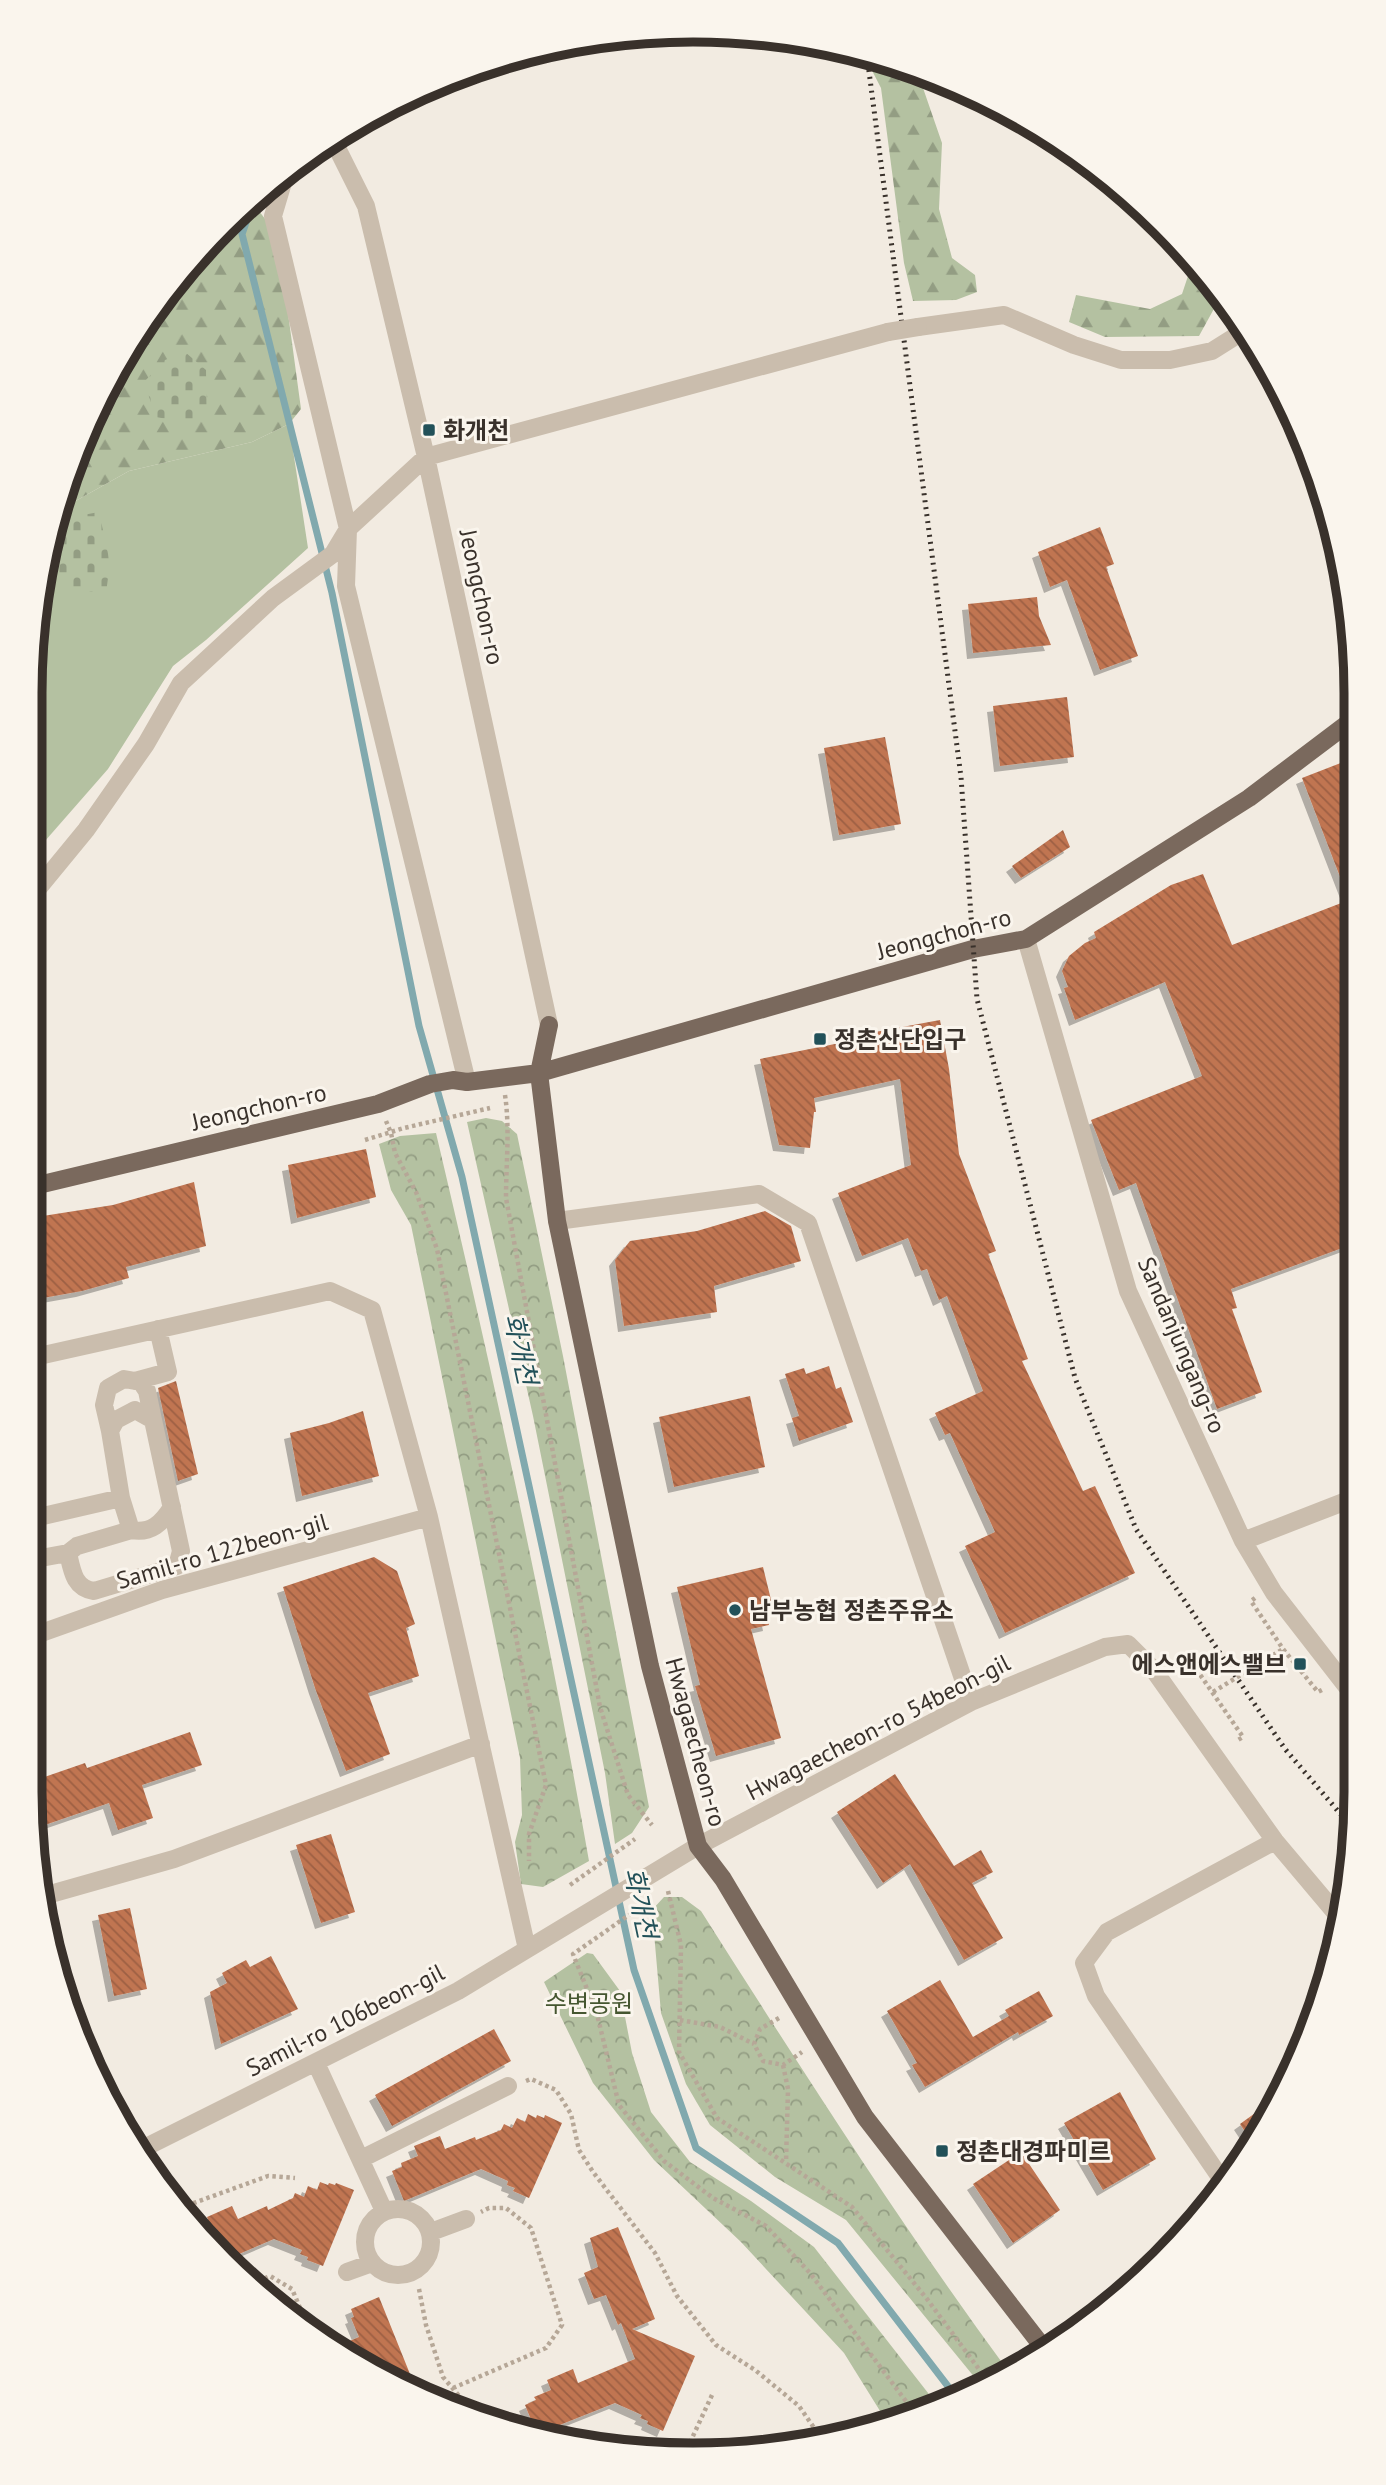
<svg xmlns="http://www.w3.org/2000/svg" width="1386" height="2485" viewBox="0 0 1386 2485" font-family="'PT Sans','Noto Sans KR',sans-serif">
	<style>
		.grass { fill: #b4c1a1 }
		.forest { fill: url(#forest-firs) }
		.cemetery { fill: url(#cemetery-stones) }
		.park { fill: url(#park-crowns) }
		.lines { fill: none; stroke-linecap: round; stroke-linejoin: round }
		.stream { stroke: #81a9ae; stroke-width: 7 }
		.building { fill: url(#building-back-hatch); filter: url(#shadow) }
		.path { stroke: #b6a797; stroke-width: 4.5; stroke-dasharray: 3.5 3.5; stroke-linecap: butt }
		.minor { stroke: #cabdad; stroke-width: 18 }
		.major { stroke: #7a695d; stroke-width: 18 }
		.rail { stroke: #39312b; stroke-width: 5; stroke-dasharray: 2 5; stroke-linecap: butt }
		.path-bridge { stroke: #b6a797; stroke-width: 4.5; stroke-dasharray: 3.5 3.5; stroke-linecap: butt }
		.minor-bridge { stroke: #cabdad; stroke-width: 18 }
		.poi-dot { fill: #225159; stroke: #faf5ed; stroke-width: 2.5 }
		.labels { text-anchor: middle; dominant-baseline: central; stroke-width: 6; stroke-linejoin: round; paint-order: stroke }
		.poi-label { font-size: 24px; font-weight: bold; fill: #39312b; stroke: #faf5ed; text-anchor: start }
		.street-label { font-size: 24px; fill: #39312b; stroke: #faf5ed }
		.park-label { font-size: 24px; fill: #455630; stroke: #faf5ed }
		.water-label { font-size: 26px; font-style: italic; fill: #225159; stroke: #faf5ed }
		.rim { fill: none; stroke: #39312b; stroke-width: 9 }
	</style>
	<defs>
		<pattern id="forest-firs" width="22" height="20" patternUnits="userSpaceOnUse" patternTransform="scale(1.75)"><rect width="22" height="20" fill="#b4c1a1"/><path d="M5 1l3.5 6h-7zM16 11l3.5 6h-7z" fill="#939d83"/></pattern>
		<pattern id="cemetery-stones" width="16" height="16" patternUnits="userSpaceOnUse" patternTransform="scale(1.75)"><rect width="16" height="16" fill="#b4c1a1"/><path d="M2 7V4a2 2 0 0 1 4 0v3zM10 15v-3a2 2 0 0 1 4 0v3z" fill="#939d83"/></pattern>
		<pattern id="park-crowns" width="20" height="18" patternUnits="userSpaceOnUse" patternTransform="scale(1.75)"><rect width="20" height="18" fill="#b4c1a1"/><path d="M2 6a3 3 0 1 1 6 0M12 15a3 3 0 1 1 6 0" fill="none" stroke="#939d83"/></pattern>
		<pattern id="building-back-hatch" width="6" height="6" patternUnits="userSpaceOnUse" patternTransform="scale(1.75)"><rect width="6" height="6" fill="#c07451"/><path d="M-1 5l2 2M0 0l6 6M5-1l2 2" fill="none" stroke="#9d6043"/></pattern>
		<filter id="shadow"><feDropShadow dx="-6" dy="6" stdDeviation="0" flood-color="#0004"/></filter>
	</defs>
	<rect width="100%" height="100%" fill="#f2ebe1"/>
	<path class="grass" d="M289,424L308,548L206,640L173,666L108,769L31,857V650L52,521L56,512L129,471L252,442Z"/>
	<path class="forest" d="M864,55L907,65L929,75L923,88L942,143L939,209L952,258L975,275L977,292L956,300L913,301L904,263L881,88Z
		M252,202L269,224L282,269L301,409L289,424L252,442L129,471L56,512L119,361L195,255Z
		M1191,260L1221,296L1199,336L1105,337L1069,322L1076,295L1150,309L1182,294L1192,264Z"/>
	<path class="cemetery" d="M185,352L206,370L207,412L189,423L156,417L144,382L165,360Z
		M99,512L110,563L106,593L42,587L51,532L83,515Z"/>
	<path class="park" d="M486,1118L502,1121L517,1134L563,1356L649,1807L632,1833L615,1844L605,1773L533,1416L467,1122Z
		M436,1133C493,1374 546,1616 589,1861L543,1887L521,1884L515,1842L522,1815L520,1758L411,1225L391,1190L379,1144L400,1136Z
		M664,1897H682L701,1911C799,2065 898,2221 1006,2368L980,2384L846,2220L775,2177L710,2125L686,2084L661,2013L652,1910Z
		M587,1953L593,1954L620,1991L632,2053L651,2112L690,2162L751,2201L814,2247L939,2407L885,2419L844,2353L741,2242L654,2160L593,2083L544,1982Z"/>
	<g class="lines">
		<path class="stream" d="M254,200L242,234L332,593L419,1026L462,1177L634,1970L696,2148L838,2243L957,2398"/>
	</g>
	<path class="building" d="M1100,527L1114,564L1106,567L1138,656L1100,670L1067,580L1050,587L1038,552Z
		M1037,597L1039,616L1051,645L973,653L968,604Z
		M1067,697L1074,757L1000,766L993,706Z
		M885,737L901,824L839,835L824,748Z
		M1351,759L1353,1244L1231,1289L1237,1308L1232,1309L1262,1392L1217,1409L1136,1183L1119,1190L1091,1120L1202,1076L1165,982L1075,1020L1064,988L1068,987L1062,971L1069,956L1085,943L1096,938L1094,932L1171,885L1203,874L1232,945L1349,900L1302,778Z
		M1063,830L1070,847L1021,878L1012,866Z
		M940,1020L949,1069L959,1154L996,1251L988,1254L1028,1359L1022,1361L1083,1491L1095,1486L1135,1573L1005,1633L965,1546L995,1532L950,1433L945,1435L935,1413L983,1391L947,1296L939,1300L927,1269L921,1271L908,1238L862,1256L838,1193L911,1165L900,1079L814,1098L816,1112H814L810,1148L779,1145L760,1059L860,1039L859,1035Z
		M366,1149L376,1197L297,1218L288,1165Z
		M194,1182L206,1246L126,1267L129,1278L82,1291L43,1298L39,1277L30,1279V1218L113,1205Z
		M765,1211L791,1226L801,1261L714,1286L717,1312L624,1326L615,1260L630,1241L697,1231Z
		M829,1366L836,1389L841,1387L853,1422L799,1441L792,1418L799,1416L785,1374L804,1368L806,1374Z
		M176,1381L198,1474L178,1481L158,1388Z
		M750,1396L765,1467L674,1487L659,1417Z
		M363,1411L379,1476L302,1496L290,1433L329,1423Z
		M374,1557L397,1571L415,1624L406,1628L419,1676L368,1693L390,1754L346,1771L315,1688L283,1587Z
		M763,1567L773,1608L766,1610L769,1625L751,1629L781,1738L716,1756L695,1686L700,1685L677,1587Z
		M190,1732L202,1765L142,1785L153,1818L118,1830L109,1803L36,1828L30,1782L85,1763L87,1768Z
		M895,1774L954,1866L981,1850L993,1872L972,1883L1003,1938L964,1960L910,1864L883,1883L837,1812Z
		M331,1834L355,1912L321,1923L296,1845Z
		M130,1908L147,1989L114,1996L98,1915Z
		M271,1956L298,2009L221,2044L210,1992L227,1983L222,1973L246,1960L250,1967Z
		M940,1980L973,2037L1009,2016L1005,2010L1039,1991L1053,2016L1019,2035L1018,2032L925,2087L912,2065L917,2063L887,2011Z
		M494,2029L511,2061L392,2126L375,2095Z
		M1120,2092L1156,2159L1103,2190L1064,2123Z
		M1280,2095L1267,2124L1252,2142L1240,2124Z
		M528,2114L536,2118L537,2115L544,2118L545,2115L562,2123L529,2198L513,2191L515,2188L507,2185L508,2181L481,2169L404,2201L392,2171L402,2167L401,2163L418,2156L414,2146L440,2136L445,2149L475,2137L476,2140L501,2130L504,2124L512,2128L517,2118L525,2122Z
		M1021,2152L1060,2210L1013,2243L973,2184Z
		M320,2182L328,2185L329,2183L335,2185L336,2183L354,2190L323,2266L307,2260L308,2257L300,2254L302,2250L274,2239L232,2257L204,2230L211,2227L207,2217L232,2206L238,2219L267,2206L268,2210L293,2198L295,2193L304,2197L308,2186L317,2190Z
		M618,2227L655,2319L632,2329L695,2356L663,2431L647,2424L648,2421L640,2418L642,2415L615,2403L537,2434L525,2405L536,2400L534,2397L551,2390L547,2380L573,2369L578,2383L635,2359L621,2323L618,2325L606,2295L594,2299L584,2273L598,2267L590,2238Z
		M379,2297L414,2384L349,2355L345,2343L359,2337L351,2318L354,2317L351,2309Z"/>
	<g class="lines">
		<path class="path" d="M505,1095C510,1128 506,1164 506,1198L600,1707L628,1795L652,1825
			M386,1121L391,1133L395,1153L416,1192L437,1249L546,1785L529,1834V1861
			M365,1140L404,1128L490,1108
			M1255,1598L1251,1601L1283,1649L1318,1692L1322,1690
			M1188,1662L1190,1660L1243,1737L1238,1740
			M570,1885L635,1839
			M668,1891L681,1945L679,2052L717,2118L852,2207L927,2299L987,2380
			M649,1901L573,1954L597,2014L619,2105L664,2161L713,2198L766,2226L810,2273L914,2412
			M779,2018L760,2029L754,2044L763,2061L783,2065L802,2052
			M680,2020L720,2027L754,2044
			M783,2065L788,2089L786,2162
			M526,2081L531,2079L556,2090L571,2114L579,2150L593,2172L655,2253L677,2296L716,2345L755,2370L799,2406L819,2435
			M180,2208L268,2176L295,2178
			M258,2281L270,2276L292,2289L309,2329
			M419,2289L426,2325L443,2377L471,2410
			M453,2388L546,2348L562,2325L531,2228L506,2208H489L481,2212
			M586,2439L594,2436L635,2444
			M687,2449L712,2395"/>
		<path class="minor" d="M333,140L366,206L426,457L549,1025
			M287,169L273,216L348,529L346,586L467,1082
			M918,327L1004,315L1074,345L1121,360H1170L1212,351L1247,329
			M31,897L86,830L146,744L181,683L273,598L333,554L348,529L426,457L888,332
			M1026,939L1128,1291L1243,1541L1274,1593L1354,1696
			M557,1221L759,1194L808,1223L971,1702
			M30,1358L330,1291L372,1310L429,1517L527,1949
			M135,1381L168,1372L158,1329
			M110,1431L104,1405L108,1388L124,1379L141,1382L147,1391L153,1420
			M30,1519L121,1498
			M131,1530L77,1546L68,1553C72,1571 74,1588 94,1591L177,1566L181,1551L153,1420L135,1410L116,1420L110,1431L121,1498L131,1530C151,1534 162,1523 172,1507
			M1243,1541L1354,1498
			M30,1560L68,1553
			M30,1594L37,1593
			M30,1637L162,1590L429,1517
			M47,1895L174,1859L481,1744
			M316,2063L384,2211
			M141,2147L148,2146L458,1991L698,1846L971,1702L1105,1647L1128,1644L1153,1669L1275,1841L1339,1917
			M361,2159L508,2086
			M1222,2180L1096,1996L1084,1963L1107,1932L1275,1841
			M365 2242a33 33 0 1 1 66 0a33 33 0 1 1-66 0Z
			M431,2232L466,2219
			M347,2272L372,2263"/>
		<path class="major" d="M549,1025L539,1073L557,1221L650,1666L698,1846L723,1879L865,2117L1042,2346
			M30,1187L378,1104L430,1084L453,1080L467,1082L539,1073L973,949L1026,939L1249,798L1351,721"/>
		<path class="rail" d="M867,56L961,777L977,999L1075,1378L1136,1529L1285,1749L1355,1831"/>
		<path class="path-bridge" d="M1213,1692L1283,1649"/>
		<path class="minor-bridge" d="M888,332L918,327"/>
	</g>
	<g class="poi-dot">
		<rect x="422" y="423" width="14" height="14" rx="3.5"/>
		<rect x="813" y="1032" width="14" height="14" rx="3.5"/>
		<circle cx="735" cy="1610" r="7"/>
		<rect x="1293" y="1657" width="14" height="14" rx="3.5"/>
		<rect x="935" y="2144" width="14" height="14" rx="3.5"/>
	</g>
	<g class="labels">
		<g class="poi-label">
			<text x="443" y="430">화개천</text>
			<text x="834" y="1039">정촌산단입구</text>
			<text x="749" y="1610">남부농협 정촌주유소</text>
			<text x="1286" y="1664" text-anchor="end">에스앤에스밸브</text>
			<text x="956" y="2151">정촌대경파미르</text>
		</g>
		<g class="street-label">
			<text transform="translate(482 597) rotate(78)">Jeongchon-ro</text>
			<text transform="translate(944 934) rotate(-15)">Jeongchon-ro</text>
			<text transform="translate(259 1107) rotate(-13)">Jeongchon-ro</text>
			<text transform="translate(1182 1345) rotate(67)">Sandanjungang-ro</text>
			<text transform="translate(222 1551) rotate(-16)">Samil-ro 122beon-gil</text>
			<text transform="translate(878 1727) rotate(-27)">Hwagaecheon-ro 54beon-gil</text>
			<text transform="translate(696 1742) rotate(75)">Hwagaecheon-ro</text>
			<text transform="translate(345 2020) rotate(-27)">Samil-ro 106beon-gil</text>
		</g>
		<g class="park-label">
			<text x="589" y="2003">수변공원</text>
		</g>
		<g class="water-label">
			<text transform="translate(521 1349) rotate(78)">화개천</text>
			<text transform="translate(641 1903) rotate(78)">화개천</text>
		</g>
	</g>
	<path d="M0 0H1386V2485H0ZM693 42H693A651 651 0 0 1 1344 693V1792A651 651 0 0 1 693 2443H693A651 651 0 0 1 42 1792V693A651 651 0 0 1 693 42Z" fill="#faf5ed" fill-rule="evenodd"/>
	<path class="rim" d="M693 42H693A651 651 0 0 1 1344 693V1792A651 651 0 0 1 693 2443H693A651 651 0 0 1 42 1792V693A651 651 0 0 1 693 42Z"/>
</svg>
